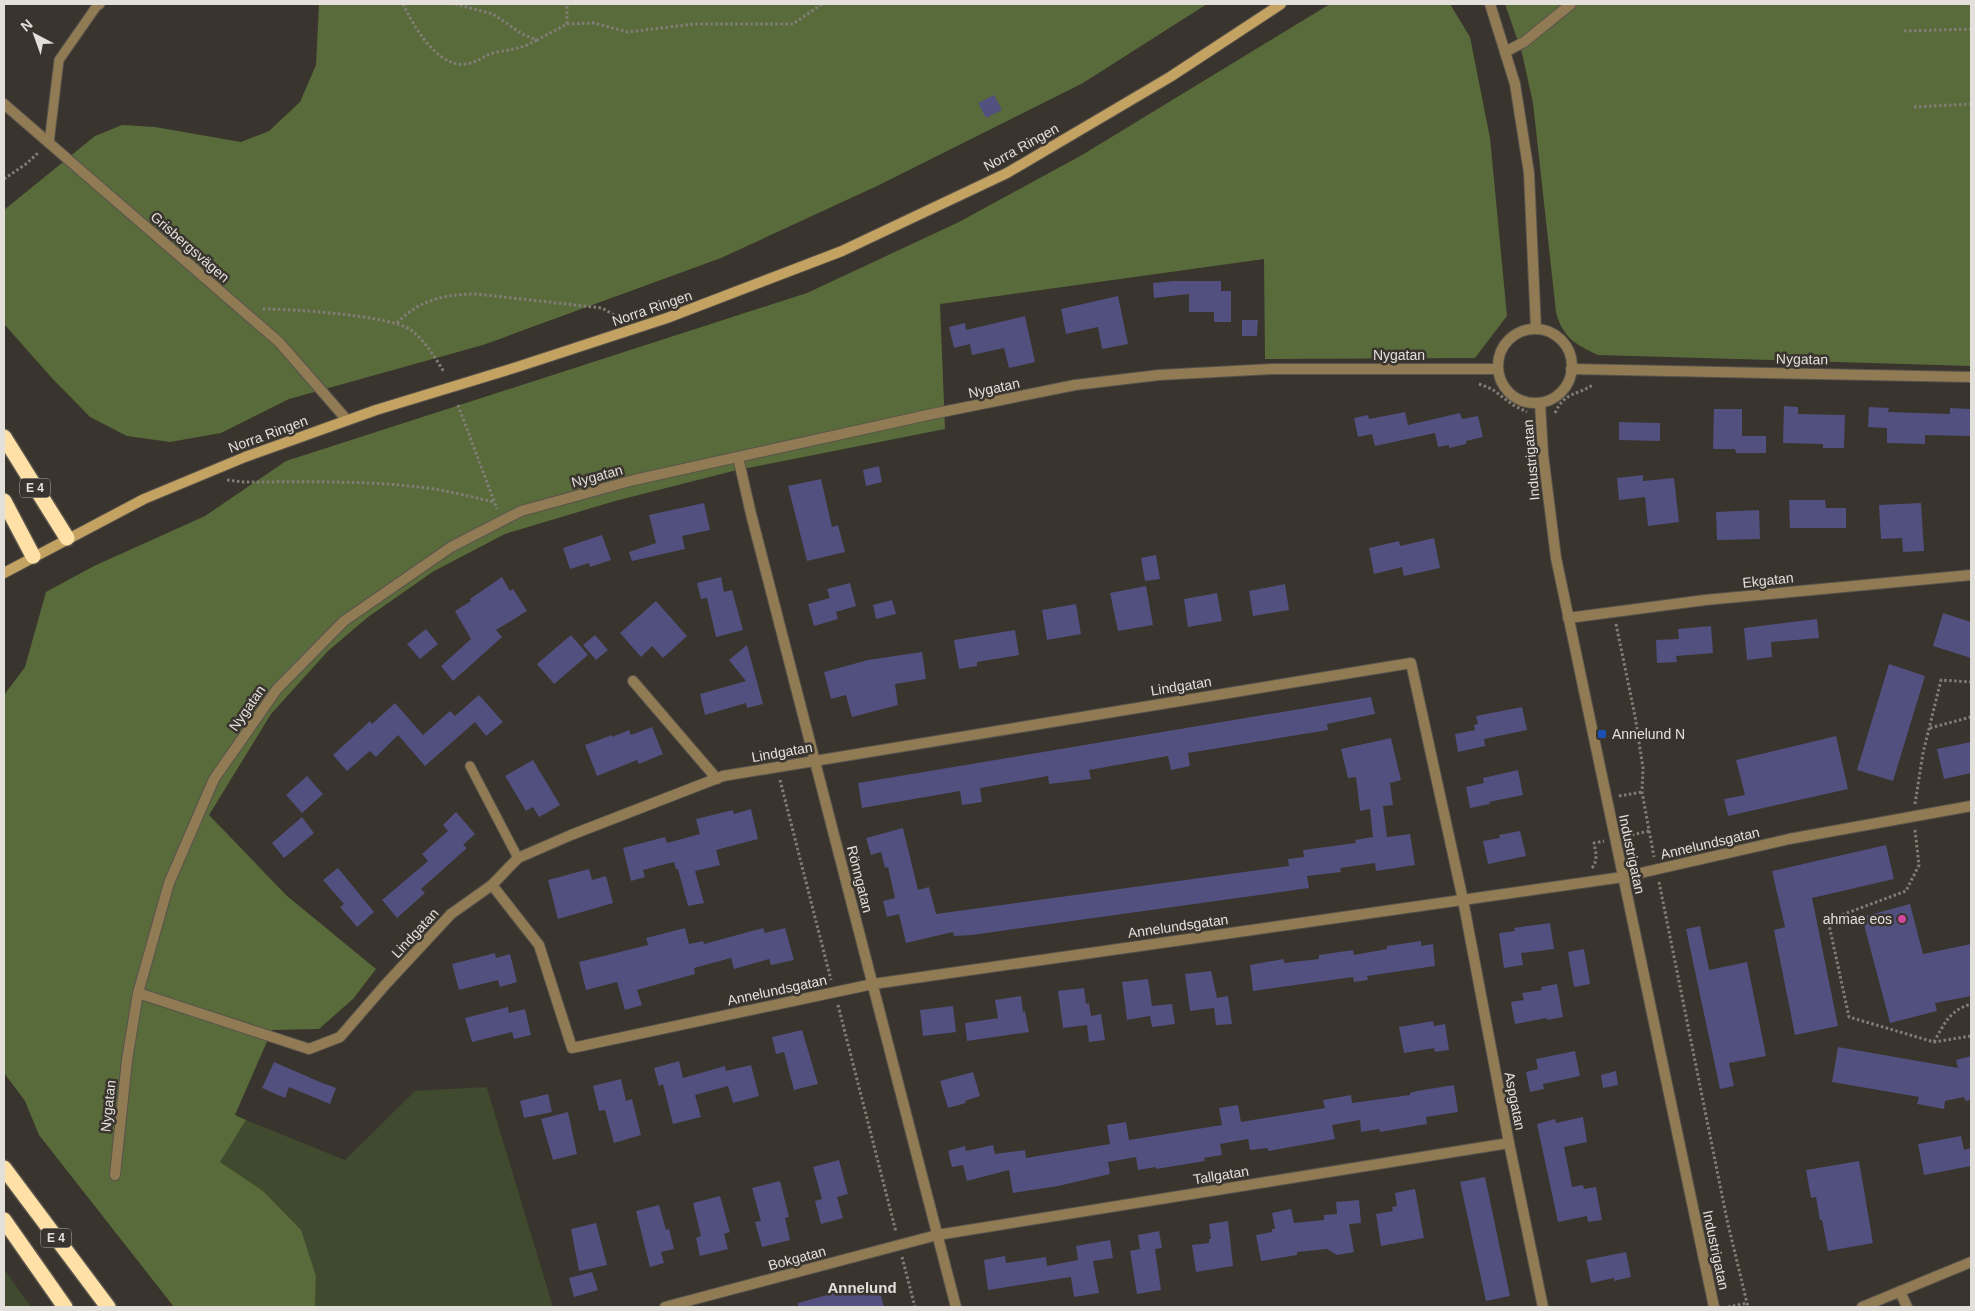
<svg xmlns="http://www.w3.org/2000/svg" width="1975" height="1311" viewBox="0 0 1975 1311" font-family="Arial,sans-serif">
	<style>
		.green { fill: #3f4a2e }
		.forest { fill: #596b3a }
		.building { fill: #51507e }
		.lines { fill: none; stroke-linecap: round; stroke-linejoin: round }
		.service-casing { stroke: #58534c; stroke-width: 11 }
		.minor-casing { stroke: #58534c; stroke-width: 12 }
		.tertiary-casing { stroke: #58534c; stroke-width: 12 }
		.secondary-casing { stroke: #58534c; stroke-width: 12 }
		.motorway-casing { stroke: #58534c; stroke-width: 18 }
		.path { stroke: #827d77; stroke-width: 3; stroke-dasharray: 2.5 2.5; stroke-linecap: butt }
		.service { stroke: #907b54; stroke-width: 9 }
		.minor { stroke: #907b54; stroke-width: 10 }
		.tertiary { stroke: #907b54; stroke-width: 10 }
		.secondary { stroke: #c4a262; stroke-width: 10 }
		.motorway { stroke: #ffe0a6; stroke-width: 15 }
		.transit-dot { fill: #1a4fb4; stroke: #39342d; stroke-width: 2 }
		.hotel-dot { fill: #d1479c; stroke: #39342d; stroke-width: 2 }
		.labels { text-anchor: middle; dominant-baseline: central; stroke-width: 5; stroke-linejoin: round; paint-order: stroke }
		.shield { fill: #39342d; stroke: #b0aca7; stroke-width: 1 }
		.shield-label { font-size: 12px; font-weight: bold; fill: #e3dfdb }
		.street-label { font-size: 14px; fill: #e3dfdb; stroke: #39342d }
		.poi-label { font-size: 14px; fill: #e3dfdb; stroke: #39342d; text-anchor: start }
		.neighbourhood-label { font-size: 15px; font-weight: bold; fill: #e3dfdb; stroke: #39342d }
	</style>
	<rect width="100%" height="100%" fill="#39342d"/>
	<path class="green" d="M485,1087L487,1088L553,1307H315L316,1276L220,1162L246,1120L345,1160L415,1091Z
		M4,1269L31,1307H4Z"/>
	<path class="forest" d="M319,4H1207L1083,83L877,186L721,258L483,345L289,399L221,433L170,442L127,436L90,417L51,377L4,324V210L95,136L122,125L155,127L241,142L269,131L300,102L316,65Z
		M1330,4H1450L1470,37L1490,138L1507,316L1475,358L1265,359L1264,259L940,304L945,429L733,471L615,501L505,534L434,571L368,617L328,651L271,714L209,815L287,896L376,969L353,999L319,1029L272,1030L235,1115L246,1120L220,1162L263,1191L301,1230L316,1276L315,1307H174L39,1135L25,1101L4,1073V695L25,667L46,592L94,566L205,516L286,461L807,293L959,222L1082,155Z
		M1505,4H1971V366L1598,355C1576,345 1562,337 1556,312L1533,103L1522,53Z"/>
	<path class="building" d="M994,95L1002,110L986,118L978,103Z
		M1174,281H1221V291H1217H1231V322H1214V312H1189V294L1154,298L1153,283Z
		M1118,296L1128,344L1102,349L1098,327L1066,334L1061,309Z
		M1025,316L1035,362L1009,368L1004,348L972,355L970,344L954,348L949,327L965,323L966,330Z
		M1242,320H1258L1257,336H1242Z
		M1784,406L1798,407V414L1845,415L1844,448H1823V444L1783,443Z
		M1869,407L1889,408L1888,412L1950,414V408L1971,409V436L1925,435V444L1887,443V428L1868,427Z
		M1714,409H1742V436H1766V453H1736L1735,449H1713Z
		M1405,412L1408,425L1460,413L1462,419L1478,416L1483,437L1466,441V444L1449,448V445L1438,447L1435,433L1375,446L1372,434L1358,437L1354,418L1368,415L1369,419Z
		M1619,422L1660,423V441L1619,440Z
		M879,466L882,482L866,486L863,470Z
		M1643,475V481L1674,478L1679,522L1648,526L1645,497L1619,500L1617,478Z
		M821,479L832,527L838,525L845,552L807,561L788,486Z
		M1789,500H1825L1826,508H1846V528H1790Z
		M704,503L710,530L682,536L685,549L632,561L629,552L656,543L649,515Z
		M1921,503L1924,551L1903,552L1902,538L1881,539L1879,505Z
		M1759,510L1760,539L1717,540L1716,512Z
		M602,535L611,560L590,567L589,563L570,569L563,548Z
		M1434,538L1440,568L1404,576L1402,567L1374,574L1369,548L1399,541L1400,546Z
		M1156,555L1160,579L1145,581L1141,558Z
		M502,577L510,591L513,589L527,611L496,630L502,637L453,681L441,666L471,639L455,611L471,601L470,599Z
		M721,577L724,592L732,590L743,630L716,637L707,598L701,599L697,583Z
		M850,583L856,606L836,612L838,619L814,626L808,604L830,598L827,589Z
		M1285,584L1289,610L1253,616L1249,591Z
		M1146,586L1153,625L1118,631L1110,593Z
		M1217,593L1222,621L1188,627L1184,599Z
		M892,600L896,614L876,619L873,605Z
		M656,601L687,636L663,658L652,646L641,657L620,633Z
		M1076,604L1081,634L1047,640L1042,610Z
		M1943,613L1971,622V658L1933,646Z
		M1817,619L1819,638L1771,642L1772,657L1747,660L1744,628Z
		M1711,626L1713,653L1676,656L1677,662L1657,663L1656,640L1679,639L1678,629Z
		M426,629L438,644L420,659L407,644Z
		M1015,630L1019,655L977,662V666L959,669L954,640Z
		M571,635L588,655L554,684L537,664Z
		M595,635L608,650L596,660L583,645Z
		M747,645L763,704L747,708L746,703L705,715L700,694L746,681L729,660Z
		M922,652L926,679L895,684L898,705L852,717L846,695L831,699L824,672L868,660Z
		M1889,664L1925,676L1893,781L1857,770Z
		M479,695L503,722L486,736L475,722L425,766L398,735L376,757L370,751L347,771L333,755L370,721L372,724L395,703L423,735L450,711L455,716Z
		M1371,697L1375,714L1327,724L1328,730L1188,753L1190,766L1171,770L1168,756L1089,770L1091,779L1049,784L1048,776L980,788L982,802L962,805L960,791L862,808L858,783Z
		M1522,707L1527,730L1484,739L1485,746L1458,752L1455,734L1475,730L1474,725L1478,724L1476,716Z
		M652,727L663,754L639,764L637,760L597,776L585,745L612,735V737L629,730L631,735Z
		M1836,736L1848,789L1728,816L1724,799L1745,795L1736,760Z
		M1391,738L1401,780L1390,783L1393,805L1383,806L1387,837L1410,834L1415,865L1376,871L1375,863L1340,868L1341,872L1307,876L1309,888L972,935L954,936L953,932L906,943L899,914L887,917L883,901L895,898L888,867L885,868L881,852L871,855L866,838L903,828L918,890L929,887L936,914L1289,866L1288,859L1304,857L1303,850L1356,843L1355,840L1373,837L1370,809L1360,811L1356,777L1348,778L1341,749Z
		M1971,742V773L1944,779L1937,749Z
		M533,760L560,805L539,817L533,807L526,811L505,776Z
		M1518,770L1523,795L1489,802L1490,804L1470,808L1466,787L1484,783L1483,778Z
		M307,776L323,794L302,813L286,795Z
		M751,809L758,839L716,850L720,865L695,871L704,903L688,906L678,869H676L674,862L643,870L645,877L631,881L623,848L665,837L667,843L700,834L696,819L733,810L734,814Z
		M456,812L475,834L463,845L467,848L421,889L425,893L397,918L382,900L428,861L422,854L448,831L443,825Z
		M302,817L314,833L284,858L272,843Z
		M1520,831L1526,856L1488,864L1483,841L1500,838L1499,835Z
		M1886,845L1894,879L1812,898L1838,1026L1795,1035L1774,930L1785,927L1772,871Z
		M338,868L374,912L357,927L340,907L344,904L323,880Z
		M589,869L592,880L606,876L613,903L558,919L548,880Z
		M1910,904L1923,954L1971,944V996L1935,1003L1937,1011L1890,1023L1862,917Z
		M1550,923L1554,949L1521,953L1523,965L1504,968L1499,933L1515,931L1514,928Z
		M1700,926L1709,970L1747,962L1766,1056L1729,1063L1734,1086L1720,1089L1686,929Z
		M685,928L689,944L703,941L704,944L763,928L765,933L785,928L794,960L771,965L769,959L734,969L731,958L694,968L695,974L637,990L642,1005L625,1010L617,982L586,990L579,962L648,945L646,938Z
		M1421,941V946L1433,944L1435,966L1367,976L1368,980L1354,982L1353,977L1253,991L1250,965L1284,959V963L1319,959V955L1353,950L1354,955L1387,949V946Z
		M1584,949L1590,984L1574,987L1568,952Z
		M495,953L496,958L510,954L517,982L500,987L498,980L459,990L452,964Z
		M1211,971L1217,998L1228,996L1232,1024L1216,1025L1214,1008L1190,1011L1185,974Z
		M1148,979L1152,1006L1172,1004L1175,1024L1152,1027L1150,1016L1127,1020L1122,982Z
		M1557,984L1563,1017L1547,1020V1018L1515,1024L1511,1002L1524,1000L1522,993L1542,990L1541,987Z
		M1084,988L1086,1004L1089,1003L1091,1016L1101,1014L1105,1040L1089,1042L1087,1025L1063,1028L1058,991Z
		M1021,996L1023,1012L1025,1011L1029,1032L967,1041L965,1023L998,1018L995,1000Z
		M953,1006L956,1032L923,1036L920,1010Z
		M508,1007L509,1013L525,1009L531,1035L514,1039L512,1032L472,1042L465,1018Z
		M1433,1021L1434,1026L1445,1024L1449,1050L1435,1052L1434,1048L1404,1053L1399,1027Z
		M802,1030L818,1084L794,1090L784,1052L776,1054L772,1037Z
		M1838,1047L1958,1068L1956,1060L1971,1056V1100L1965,1101L1964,1097L1945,1101L1944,1109L1917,1104L1919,1097L1832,1082Z
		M1575,1051L1580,1076L1543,1084L1544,1089L1530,1092L1526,1072L1538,1069L1536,1059Z
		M679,1061L683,1078L725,1066L726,1071L751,1065L759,1096L733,1103L728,1086L695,1095L701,1117L673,1124L663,1084L659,1086L654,1068Z
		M274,1062L320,1082L336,1088L330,1104L289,1087L285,1098L262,1088Z
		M1616,1071L1618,1085L1603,1088L1601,1075Z
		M973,1072L980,1096L965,1101L966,1103L948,1108L940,1081Z
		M621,1079L626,1101L632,1099L641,1135L614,1143L605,1110L599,1111L593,1086Z
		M1454,1085L1458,1112L1426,1117L1427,1124L1380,1132L1379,1129L1361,1132L1360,1120L1332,1125L1335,1139L1268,1151V1148L1250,1150L1248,1139L1220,1144L1222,1155L1204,1158L1205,1161L1156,1169V1167L1138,1170L1136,1157L1108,1162L1110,1174L1058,1186L1013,1193L1009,1170L967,1181L963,1165L952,1167L948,1151L965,1146L966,1151L993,1145L995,1154L1025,1150L1026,1158L1110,1144L1107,1125L1126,1122L1129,1140L1222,1125L1219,1108L1238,1105L1241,1122L1325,1108L1323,1100L1351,1095L1352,1103L1410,1095V1093L1417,1091Z
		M548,1094L552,1112L524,1118L520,1101Z
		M568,1112L577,1154L553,1160L541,1119Z
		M1583,1117L1587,1142L1564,1147L1572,1187L1583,1185L1584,1189L1596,1187L1602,1220L1588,1222L1587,1216L1558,1222L1537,1124L1555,1119L1556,1123Z
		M1961,1136L1964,1150L1971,1148V1166L1924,1175L1918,1144Z
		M839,1160L848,1194L837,1197L843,1218L821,1224L815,1201L822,1199L813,1167Z
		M1859,1161L1873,1243L1828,1251L1822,1220H1820L1816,1197L1811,1198L1806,1170Z
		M1485,1177L1510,1296L1486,1301L1460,1182Z
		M780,1181L789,1217L785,1218L790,1240L762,1247L755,1222L761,1221L752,1188Z
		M1415,1189L1424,1238L1381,1246L1376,1214L1393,1211L1392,1207L1397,1206L1395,1193Z
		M720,1196L730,1232L724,1234L728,1249L700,1256L696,1238L701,1236L693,1203Z
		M1359,1200L1361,1223L1349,1224L1354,1252L1337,1255L1327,1249L1297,1252V1255L1261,1261L1256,1235L1272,1232V1229H1275L1272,1213L1291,1209L1294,1223L1324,1220V1215L1337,1214L1336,1202Z
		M659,1205L666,1230L669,1229L674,1249L661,1252L664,1263L650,1267L636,1211Z
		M1228,1221L1233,1266L1196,1272L1192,1245L1209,1243V1239H1211L1209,1224Z
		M596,1223L607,1265L579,1271L571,1229Z
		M1159,1231L1162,1248L1155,1249L1161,1290L1137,1294L1130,1251L1140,1249L1138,1235Z
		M1110,1240L1113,1258L1093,1261L1099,1293L1074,1297L1071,1277L988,1290L984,1260L1005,1256L1006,1263L1046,1257L1047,1266L1078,1260L1076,1246Z
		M1626,1252L1631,1277L1614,1281V1278L1591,1283L1586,1260Z
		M592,1272L598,1290L574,1297L569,1278Z
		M856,1287L858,1295L879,1289L884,1307H798V1303Z"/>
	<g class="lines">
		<defs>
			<path id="service" d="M49,143L59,60L96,7L100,4
				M470,766L518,858"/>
			<path id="minor" d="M1505,52L1524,42L1571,4
				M4,104L279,342L347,420
				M1571,369L1971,377
				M738,457L751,514L956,1307
				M1568,618L1705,600L1971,575
				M633,681L717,779
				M492,885L539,945L572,1048L873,984L1623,877L1789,839L1971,806
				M138,993L309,1049L340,1037L385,985L451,914L492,885L518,858L571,835L723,776L1411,663L1463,900L1509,1143L1543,1307
				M115,1175L127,1060L138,993L169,883L214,779L277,689L344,621L451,547L521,511L634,480L932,414L1075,385L1159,375L1272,369H1497
				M1900,1291L1907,1307
				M665,1307L937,1235L1509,1143
				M1862,1307L1971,1262"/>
			<path id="tertiary" d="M1490,4L1515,84L1529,173L1536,329
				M1498 366a37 37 0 1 1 74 0a37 37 0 1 1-74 0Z
				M1540,403L1543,454L1556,558L1714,1307"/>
			<path id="secondary" d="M4,573L144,499L245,457L376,410L514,368L667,318L842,251L1007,173L1170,77L1281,4"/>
			<path id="motorway" d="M4,437L67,538
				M4,501L33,556
				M4,1168L108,1307
				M4,1220L65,1307"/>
		</defs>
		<use href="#service" class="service-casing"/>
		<use href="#minor" class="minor-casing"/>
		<use href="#tertiary" class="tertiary-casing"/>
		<use href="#secondary" class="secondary-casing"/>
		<use href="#motorway" class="motorway-casing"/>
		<path class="path" d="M403,4C414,27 440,73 471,63C479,61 485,55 493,53C511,49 519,50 537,40
			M455,4L493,14L522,34L537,40L567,24V4
			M567,24L594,23L628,32L694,24H793L822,4
			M1904,31L1971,29
			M1914,107L1971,104
			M4,179L26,164L39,152
			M263,309C292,309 389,315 411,330C425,341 435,357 444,372
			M397,323C419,300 445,294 476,294L602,308L621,319
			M1479,384L1492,389L1513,405L1527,412
			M458,405L497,509
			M1555,413C1565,391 1577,396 1594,384
			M227,480L243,482C304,482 366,480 427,488C450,491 472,497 494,502
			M1616,624L1635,716L1643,768L1642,792L1654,857
			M1930,728L1971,717
			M780,780L831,980
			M1619,796L1642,792
			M1915,804L1923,753L1941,680L1971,682
			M1915,830L1919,865L1906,891L1828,920L1849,1017L1934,1042L1971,1036
			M1627,836L1649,831
			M1592,868C1598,860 1596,853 1594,843L1604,841
			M1659,882L1727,1220L1748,1307
			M838,1005L896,1232
			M1934,1042C1944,1024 1950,1010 1971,1004
			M902,1257L915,1307
			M1728,1307L1747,1303"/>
		<use href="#service" class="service"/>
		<use href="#minor" class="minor"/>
		<use href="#tertiary" class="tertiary"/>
		<use href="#secondary" class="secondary"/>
		<use href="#motorway" class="motorway"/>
	</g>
	<rect class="transit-dot" x="1597" y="729" width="10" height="10" rx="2.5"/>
	<circle class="hotel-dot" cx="1902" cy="919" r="5"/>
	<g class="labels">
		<g class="shield">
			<rect x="20" y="478.5" width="30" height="19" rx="4"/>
			<rect x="41" y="1228.5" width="30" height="19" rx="4"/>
		</g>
		<g class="shield-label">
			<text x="35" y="488">E 4</text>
			<text x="56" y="1238">E 4</text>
		</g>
		<g class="street-label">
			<text transform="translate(1021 147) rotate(-29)">Norra Ringen</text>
			<text transform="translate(190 247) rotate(41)">Grisbergsvägen</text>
			<text transform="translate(652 308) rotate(-19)">Norra Ringen</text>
			<text x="1399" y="355">Nygatan</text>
			<text transform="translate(1802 359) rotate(1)">Nygatan</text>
			<text transform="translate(994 388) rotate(-12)">Nygatan</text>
			<text transform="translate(268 434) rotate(-20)">Norra Ringen</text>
			<text transform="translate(1531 460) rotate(-95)">Industrigatan</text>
			<text transform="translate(597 476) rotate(-15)">Nygatan</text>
			<text transform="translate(1768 580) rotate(-6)">Ekgatan</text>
			<text transform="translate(1181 686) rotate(-9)">Lindgatan</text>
			<text transform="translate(247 708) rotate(-55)">Nygatan</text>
			<text transform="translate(782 752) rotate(-10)">Lindgatan</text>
			<text transform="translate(1710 843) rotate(-13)">Annelundsgatan</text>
			<text transform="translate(1632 854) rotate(78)">Industrigatan</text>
			<text transform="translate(860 879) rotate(76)">Rönngatan</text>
			<text transform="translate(1178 926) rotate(-8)">Annelundsgatan</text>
			<text transform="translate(415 933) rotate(-47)">Lindgatan</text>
			<text transform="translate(777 990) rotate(-12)">Annelundsgatan</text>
			<text transform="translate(1515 1101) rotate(79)">Aspgatan</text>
			<text transform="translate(108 1106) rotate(-84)">Nygatan</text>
			<text transform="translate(1221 1175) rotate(-9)">Tallgatan</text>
			<text transform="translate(1716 1250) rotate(78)">Industrigatan</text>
			<text transform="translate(797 1258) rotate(-15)">Bokgatan</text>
		</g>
		<g class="poi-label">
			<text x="1612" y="734">Annelund N</text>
			<text x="1892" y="919" text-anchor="end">ahmae eos</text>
		</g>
		<g class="neighbourhood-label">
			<text x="862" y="1287">Annelund</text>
		</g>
	</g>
	<rect width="1975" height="1311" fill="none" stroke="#e3dfdb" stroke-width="10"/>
	<g transform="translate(35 35) rotate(319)" stroke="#39342d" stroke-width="4" paint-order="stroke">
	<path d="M0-4L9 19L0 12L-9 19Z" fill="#e3dfdb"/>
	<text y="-8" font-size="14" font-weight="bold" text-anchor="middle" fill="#e3dfdb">N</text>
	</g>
</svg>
